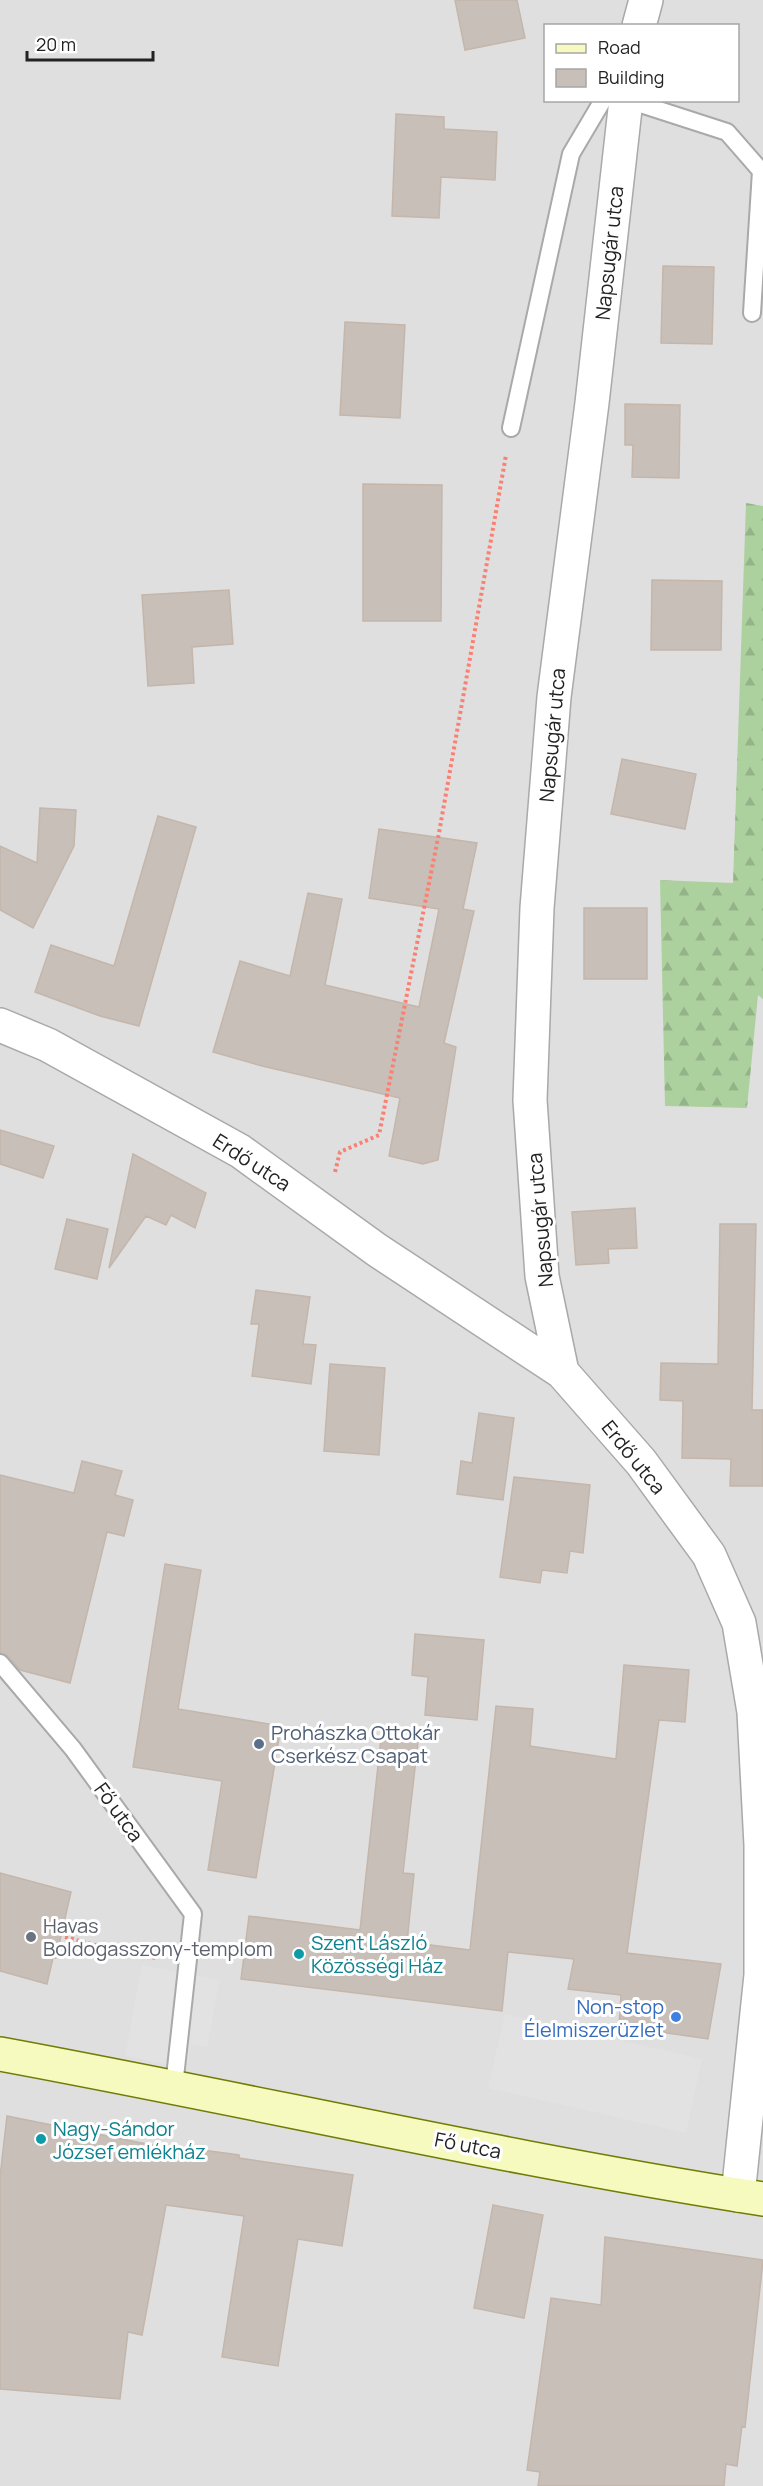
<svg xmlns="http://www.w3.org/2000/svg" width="763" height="2486" viewBox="0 0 763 2486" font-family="Manrope,sans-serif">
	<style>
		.residential { fill: #e0dfdf; fill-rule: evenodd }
		.forest { fill: url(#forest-firs) }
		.parking { fill: #e2e2e2 }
		.building { fill: #c7bfb8; stroke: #c4b6ab; stroke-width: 1.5 }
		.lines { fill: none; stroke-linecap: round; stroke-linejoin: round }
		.lane-casing { stroke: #a9a9a9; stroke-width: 20 }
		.street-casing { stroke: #a9a9a9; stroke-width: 36 }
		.secondary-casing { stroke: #707d05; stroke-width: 36 }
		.path { stroke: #fa8072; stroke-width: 4; stroke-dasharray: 3 3; stroke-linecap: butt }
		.lane { stroke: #fff; stroke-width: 16 }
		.street { stroke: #fff; stroke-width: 33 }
		.secondary { stroke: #f7fabf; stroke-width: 33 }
		.service-dot { fill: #5c6f8a; stroke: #fff; stroke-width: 2 }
		.worship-dot { fill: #6b7280; stroke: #fff; stroke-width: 2 }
		.culture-dot { fill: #0f9aa8; stroke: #fff; stroke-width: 2 }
		.shop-dot { fill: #3f7fe0; stroke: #fff; stroke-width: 2 }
		.labels { text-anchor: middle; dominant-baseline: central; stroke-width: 6; stroke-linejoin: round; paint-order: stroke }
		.street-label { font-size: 20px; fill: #222; stroke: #fff }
		.service-label { font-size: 20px; fill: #4e5e75; stroke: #fff; text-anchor: start }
		.worship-label { font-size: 20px; fill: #5b616d; stroke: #fff; text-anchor: start }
		.culture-label { font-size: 20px; fill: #0d838f; stroke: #fff; text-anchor: start }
		.shop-label { font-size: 20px; fill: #366cbe; stroke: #fff; text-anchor: end }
	</style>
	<defs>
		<pattern id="forest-firs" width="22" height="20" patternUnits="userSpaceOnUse" patternTransform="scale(1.5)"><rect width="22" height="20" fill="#add19e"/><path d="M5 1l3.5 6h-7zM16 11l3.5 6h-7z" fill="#95b388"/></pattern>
	</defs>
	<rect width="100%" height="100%" fill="#f2efe9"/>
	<path class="residential" d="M0,0H763V2486H0ZM546,26H738V100H546Z"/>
	<path class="forest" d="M746,503L763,506V999L758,995L747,1108L665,1106L660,880L733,883Z"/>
	<path class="parking" d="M142,1965L220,1980L207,2047L191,2044L187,2068L125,2056Z
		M505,2014L702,2059L686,2133L488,2088Z"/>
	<path class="building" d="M455,0H517L525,38L465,50Z
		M396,114L444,117V129L497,132L495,180L441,177L439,218L392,216Z
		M663,266L714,267L712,344L661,343Z
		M345,322L405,325L400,418L340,415Z
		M625,404L680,405L679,478L632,477L633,445H625Z
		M363,484L442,485L441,621H363Z
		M652,580L722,581L721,650H651Z
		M229,590L233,644L192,647L194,683L148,686L142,595Z
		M622,759L696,774L685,829L611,814Z
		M40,808L76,810L74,846L33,928L0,910V846L37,863Z
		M158,816L196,827L139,1026L100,1016L35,992L51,945L114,966Z
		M379,829L477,843L463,909L474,911L444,1043L456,1047L438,1160L423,1164L389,1156L400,1098L262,1066L213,1052L240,961L290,976L308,893L342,899L325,985L419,1007L439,909L369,898Z
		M584,908H647V979H584Z
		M0,1130L54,1146L43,1178L0,1164Z
		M133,1154L206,1193L195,1228L171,1215L166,1225L146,1216L109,1268Z
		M635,1208L637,1248L608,1249L609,1263L576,1265L572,1212Z
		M67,1219L108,1229L97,1279L55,1269Z
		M720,1224H756L752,1410H763V1486H730L731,1459L682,1458L683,1401L660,1400L661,1363L718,1364Z
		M256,1290L310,1297L303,1344L316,1345L311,1384L252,1376L259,1324H251Z
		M330,1364L385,1368L379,1455L324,1451Z
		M479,1413L514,1418L503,1500L457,1494L461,1461L472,1463Z
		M82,1461L122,1471L115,1495L133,1500L124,1536L107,1532L70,1683L20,1670L8,1656L0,1653V1475L74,1493Z
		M514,1477L590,1485L583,1553L570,1551L567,1573L542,1570L540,1583L500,1577Z
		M165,1564L201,1570L178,1709L281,1726L256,1878L208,1870L222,1781L133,1767Z
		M415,1634L484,1640L477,1720L425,1715L428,1677L412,1675Z
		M624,1665L689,1670L685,1722L659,1720L627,1953L721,1964L708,2039L619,2026L621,1995L568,1989L574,1959L508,1952L502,2011L241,1979L249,1916L360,1930L381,1738L418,1742L403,1873L414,1874L407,1942L470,1950L496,1706L533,1709L530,1746L616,1759Z
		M0,1873L71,1892L56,1958H53L47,1984L0,1971Z
		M7,2116L187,2152L188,2148L239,2155V2158L353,2175L342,2246L298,2239L278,2366L222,2357L244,2216L166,2205L142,2335L128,2332L120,2399L0,2389V2177Z
		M493,2205L543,2215L524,2318L474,2308Z
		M605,2237L763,2260L745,2427L742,2426L737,2466L726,2464L724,2486H538L540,2472L527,2470L551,2298L601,2305Z"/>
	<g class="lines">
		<defs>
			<path id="lane" d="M628,100L727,132L761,171L752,313
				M511,428L571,154L603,100
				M0,1663L73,1749L193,1914L174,2086"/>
			<path id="street" d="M639,26L646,0
				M0,1025L48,1045L240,1151L377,1250L562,1372L641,1462L709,1555L739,1623L754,1712L761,1845V1975L738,2195
				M562,1372L542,1276L530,1100L537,908L554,697L592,403L626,100"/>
			<path id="secondary" d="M0,2054C255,2101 507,2159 763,2199"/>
		</defs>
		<use href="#lane" class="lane-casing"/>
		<use href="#street" class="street-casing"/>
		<use href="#secondary" class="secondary-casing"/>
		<path class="path" d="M335,1172L340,1152L379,1135L439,833L506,455
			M65,1937L137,1956L158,1958"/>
		<use href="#lane" class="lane"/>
		<use href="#street" class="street"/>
		<use href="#secondary" class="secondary"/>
	</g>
	<circle class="service-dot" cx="259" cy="1744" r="6"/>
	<circle class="worship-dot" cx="31" cy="1937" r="6"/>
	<g class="culture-dot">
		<circle cx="299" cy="1954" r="6"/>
		<circle cx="41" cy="2139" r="6"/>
	</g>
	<circle class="shop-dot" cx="676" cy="2017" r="6"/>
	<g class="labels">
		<g class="street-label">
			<text transform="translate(609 253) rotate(-84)">Napsugár utca</text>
			<text transform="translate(552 735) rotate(-85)">Napsugár utca</text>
			<text transform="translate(252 1162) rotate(33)">Erdő utca</text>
			<text transform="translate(540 1220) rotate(-95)">Napsugár utca</text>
			<text transform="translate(634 1457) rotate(51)">Erdő utca</text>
			<text transform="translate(119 1812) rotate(54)">Fő utca</text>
			<text transform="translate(468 2145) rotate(11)">Fő utca</text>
		</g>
		<g class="service-label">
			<text x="271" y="1732">Prohászka Ottokár<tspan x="271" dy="23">Cserkész Csapat</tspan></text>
		</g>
		<g class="worship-label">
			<text x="43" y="1925">Havas<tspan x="43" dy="23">Boldogasszony-templom</tspan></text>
		</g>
		<g class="culture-label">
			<text x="311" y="1942">Szent László<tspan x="311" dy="23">Közösségi Ház</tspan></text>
			<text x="53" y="2128">Nagy-Sándor<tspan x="53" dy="23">József emlékház</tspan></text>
		</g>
		<g class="shop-label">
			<text x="664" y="2006">Non-stop<tspan x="664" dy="23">Élelmiszerüzlet</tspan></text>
		</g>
	</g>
	<rect x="544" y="24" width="195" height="78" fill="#ffffff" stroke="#a7a7a7" stroke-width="1.5"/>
	<rect x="556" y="44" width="30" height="9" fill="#f7fabf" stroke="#a7a7a7" stroke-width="1.5"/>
	<text x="598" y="54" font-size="18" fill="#222222">Road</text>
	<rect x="556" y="69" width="30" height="18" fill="#c7bfb8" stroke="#a7a7a7" stroke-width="1.5"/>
	<text x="598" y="84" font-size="18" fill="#222222">Building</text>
	<path d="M27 51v9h126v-9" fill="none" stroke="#222222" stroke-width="3"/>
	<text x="36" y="51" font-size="18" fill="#222222" stroke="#ffffff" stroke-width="4.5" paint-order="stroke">20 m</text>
</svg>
